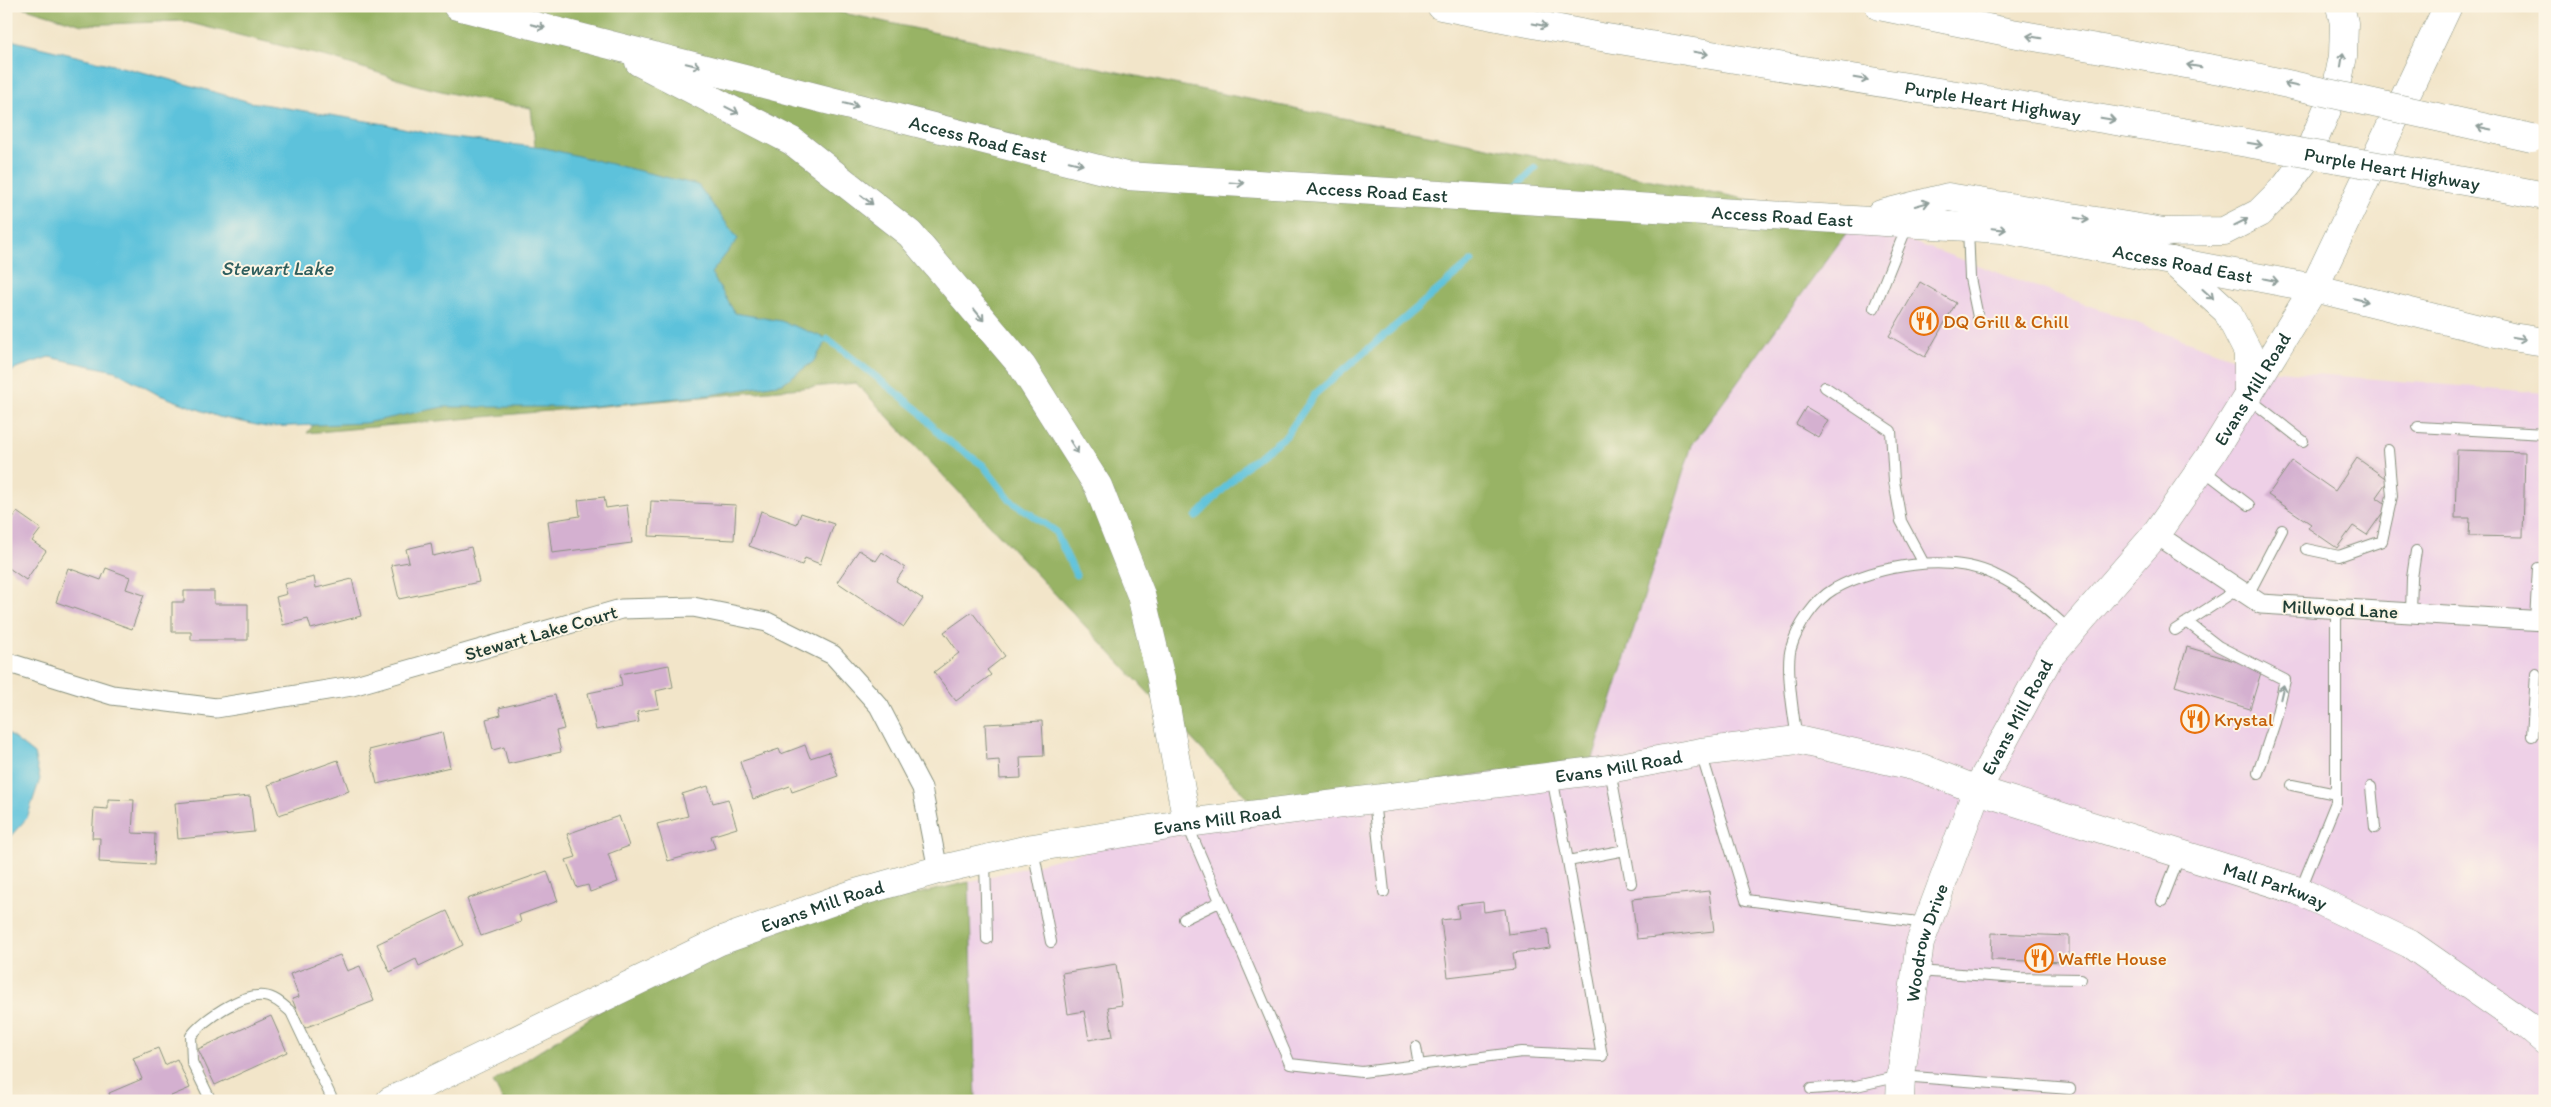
<svg xmlns="http://www.w3.org/2000/svg" width="2551" height="1107" viewBox="0 0 2551 1107" font-family="Itim,sans-serif">
	<style>
		.built { fill: #eed0e7 }
		.forest { fill: #98b365; stroke: #5c784c }
		.water { fill: #5dc2db; stroke: #3e8088 }
		.lines { fill: none; stroke-linecap: round; stroke-linejoin: round }
		.stream { stroke: #5dc2db; stroke-width: 7 }
		.building { fill: #d4b0d0 }
		.lane-casing { stroke: #88917e; stroke-width: 12 }
		.street-casing { stroke: #88917e; stroke-width: 21 }
		.secondary-casing { stroke: #88917e; stroke-width: 29 }
		.highway-casing { stroke: #88917e; stroke-width: 29 }
		.lane { stroke: #fff; stroke-width: 10 }
		.street { stroke: #fff; stroke-width: 19 }
		.secondary { stroke: #fff; stroke-width: 28 }
		.highway { stroke: #fff; stroke-width: 28 }
		.highway-bridge-casing { stroke: #88917e; stroke-width: 29; stroke-linecap: butt }
		.highway-bridge { stroke: #fff; stroke-width: 28 }
		.oneway { stroke: #8f9e9a }
		.labels { text-anchor: middle; dominant-baseline: central; stroke-width: 4; stroke-linejoin: round; paint-order: stroke }
		.street-label { font-size: 19px; fill: #1f3d34; stroke: #fcf5e5 }
		.food-label { font-size: 19px; fill: #c56008; stroke: #fcf5e5; text-anchor: start }
		.water-label { font-size: 20px; font-style: italic; fill: #2e5e5e; stroke: #fcf5e5 }
	</style>
	<rect width="100%" height="100%" fill="#fcf5e5"/>
	<filter id="ink" filterUnits="userSpaceOnUse"><feTurbulence type="fractalNoise" baseFrequency=".02" numOctaves="2"/><feDisplacementMap in="SourceGraphic" scale="10" xChannelSelector="R" yChannelSelector="G"/><feConvolveMatrix kernelMatrix="1 2 1 2 8 2 1 2 1" color-interpolation-filters="sRGB"/></filter>
	<filter id="wash" filterUnits="userSpaceOnUse"><feTurbulence type="fractalNoise" baseFrequency=".0096" numOctaves="4" result="noise"/><feDisplacementMap in="SourceGraphic" scale="20" xChannelSelector="R" yChannelSelector="G"/><feGaussianBlur stdDeviation="1.12" result="paint"/><feColorMatrix in="noise" values="0 0 0 0 0 0 0 0 0 0 0 0 0 0 0 0 0 1.4 0 .05"/><feComposite in="paint" operator="in"/></filter>
	<g filter="url(#wash)">
		<rect width="100%" height="100%" fill="#f2e5c9"/>
		<path class="built" d="M1855,221L2267,370L2545,393V1101H976L969,882L1256,807L1593,758L1692,445Z"/>
		<path class="forest" d="M19,6H811L1169,83L1855,221L1692,445L1593,758L1256,807L856,383L307,433L418,296L543,220L531,108L471,98L420,86L331,58L182,21L82,25Z
			M969,882L976,1101H503L493,1082L644,982L806,920Z"/>
		<path class="water" d="M6,39L146,73L250,102L385,124L444,137L545,148L698,185L738,239L711,273L735,313L781,321L828,339L813,362L783,383L709,395L583,407H443L365,423L266,427L219,417L157,394L115,371L49,357L16,368L6,377Z
			M6,732L34,754L40,779L27,818L6,841Z"/>
		<g class="lines">
			<path class="stream" d="M1515,188L1535,168
				M828,339L918,410L942,437L983,465L1010,500L1055,531L1076,575
				M1196,517L1248,464L1286,436L1315,394L1472,261"/>
		</g>
		<g id="blocks">
			<path class="building" d="M1920,282L1956,303L1925,357L1889,336Z
				M1806,407L1828,420L1818,437L1796,424Z
				M2457,450L2525,452L2523,537L2469,536L2470,518H2455Z
				M2357,458L2388,480L2376,497L2388,505L2367,535L2353,526L2337,548L2308,528L2311,524L2268,495L2292,461L2335,491Z
				M604,497L606,508L627,505L632,543L552,553L548,521L580,516L578,500Z
				M651,501L736,505L734,540L649,536Z
				M761,511L797,524L801,513L834,524L820,564L805,558L802,565L749,546Z
				M17,512L41,529L32,541L46,551L26,580L6,566V524L8,525Z
				M431,543L433,556L471,547L479,582L399,599L391,565L409,562L406,549Z
				M859,550L876,561L882,552L905,568L896,581L923,599L904,627L837,582Z
				M68,568L101,580L106,568L130,577L126,589L144,595L132,629L56,602Z
				M314,577L316,588L352,579L361,616L311,629L308,619L283,625L276,597L287,594L284,584Z
				M184,591H214V604H248V640H191V632H172V602H184Z
				M972,612L1005,656L987,670L991,675L956,701L934,672L959,653L944,632Z
				M2187,647L2262,669L2250,709L2175,686Z
				M669,665L673,687L656,691L659,708L637,712L639,722L596,730L588,693L622,686L620,674Z
				M555,695L564,729L556,731L561,752L508,764L504,747L493,750L486,719L501,715L499,708Z
				M1042,721L1044,756L1020,757L1021,778L1000,779L999,760L987,761L985,724Z
				M442,732L450,767L377,784L369,750Z
				M805,745L810,758L829,752L838,776L792,792L790,786L753,799L740,762L779,749L781,754Z
				M338,760L349,791L279,815L268,785Z
				M708,786L713,803L728,799L737,828L711,836L715,848L668,861L657,824L688,816L682,794Z
				M250,796L254,832L178,839L175,803Z
				M108,799L134,800L132,833L155,834L154,865L99,862L100,838H92L94,808L108,809Z
				M619,816L629,846L608,854L618,882L590,892L588,885L577,888L566,860L576,857L567,834Z
				M547,871L558,901L519,915L521,922L481,936L467,899Z
				M1709,891L1714,931L1637,939L1632,899Z
				M1483,902L1484,912L1505,909L1508,934L1548,929L1550,948L1513,953L1515,969L1448,977L1441,920L1459,918L1457,905Z
				M447,911L463,945L419,966L416,959L390,972L377,944Z
				M1992,933L2069,936V962L1991,960Z
				M340,955L347,971L360,966L374,1001L304,1028L292,999L299,997L290,974Z
				M1116,964L1122,1005L1108,1007L1113,1036L1089,1040L1084,1011L1068,1014L1062,973Z
				M271,1016L287,1052L215,1085L198,1049Z
				M158,1048L165,1065L177,1059L190,1088L164,1099V1101H112L109,1093L142,1079L133,1058Z"/>
		</g>
	</g>
	<g filter="url(#ink)">
		<use href="#blocks" fill-opacity="0" stroke="#88917e" stroke-width="1"/>
		<g class="lines">
			<defs>
				<path id="lane" d="M1968,228L1970,278L1978,317
					M1874,308L1908,224
					M1825,387L1891,431L1894,481L1901,521L1923,562
					M2248,398L2303,441
					M2418,427L2545,434
					M2202,469L2249,505
					M2306,549L2339,556L2382,541L2392,496L2388,450
					M2248,595L2282,530
					M2411,613L2412,578L2416,551
					M2535,620L2538,568
					M2187,622L2218,646L2285,680L2275,722L2258,773
					M2175,630L2238,589
					M2532,736L2536,674
					M1797,739C1794,718 1785,667 1791,648C1797,627 1815,600 1834,589C1878,565 1949,553 1995,575C2024,588 2047,610 2071,631
					M1701,753L1746,900L1926,923
					M1610,770L1631,883
					M1552,777L1568,861L1625,850
					M2292,785L2336,794
					M2371,787L2375,828
					M1374,800L1384,892
					M1187,824L1290,1064L1362,1072L1522,1052L1602,1056L1568,861
					M1033,849L1051,942
					M985,860L987,939
					M2300,891L2336,802V609
					M2162,901L2180,855
					M1184,919L1219,902
					M1917,971L2018,978L2081,979
					M1416,1047L1419,1065
					M1811,1089L1856,1086L1901,1076L2070,1089
					M211,1101L192,1062L191,1036C204,1019 242,993 264,996C275,997 283,1005 291,1012L333,1101"/>
				<path id="street" d="M2156,534L2261,604L2545,621
					M6,662L112,695L216,708L352,686L621,609L693,607L767,622L833,655L879,706L922,788L938,870"/>
				<g id="secondary">
					<path id="s1" d="M457,6L1126,176L2001,229L2314,288"/>
					<path d="M639,62L792,141L910,234L1022,366L1098,486L1141,595L1161,679L1187,823"/>
					<path d="M1881,214L1948,197L2164,232L2224,231L2259,213L2286,186L2306,159L2337,86L2343,56L2344,23L2340,6"/>
					<path d="M2172,261L2227,311L2248,352V398"/>
					<path id="s2" d="M390,1101L720,941L856,893L938,870L1033,848L1187,823L1609,769L1701,752L1797,740L1922,768L1977,790L2299,891L2410,944L2526,1025L2545,1041"/>
					<path id="s3" d="M1900,1101L1901,1076L1920,943L1977,790L2049,657L2156,534L2213,452L2314,288L2448,6"/>
				</g>
				<g id="highway">
					<path id="s4" d="M1441,6L1601,37L2207,136"/>
					<path d="M1879,6L2012,33L2242,74"/>
					<path d="M2509,189L2545,196"/>
					<path d="M2314,288L2512,337L2545,342"/>
				</g>
			</defs>
			<use href="#lane" class="lane-casing"/>
			<use href="#street" class="street-casing"/>
			<use href="#secondary" class="secondary-casing"/>
			<use href="#highway" class="highway-casing"/>
			<use href="#lane" class="lane"/>
			<use href="#street" class="street"/>
			<use href="#secondary" class="secondary"/>
			<use href="#highway" class="highway"/>
			<defs>
				<g id="highway-bridge">
					<path d="M2242,74L2532,138"/>
					<path id="s5" d="M2207,136L2509,189"/>
				</g>
			</defs>
			<use href="#highway-bridge" class="highway-bridge-casing"/>
			<use href="#highway-bridge" class="highway-bridge"/>
		</g>
		<defs><path id="oneway-shaft" d="M-6 0H5M1.5-3L5.5 0L1.5 3" fill="none" stroke-width="1.6" stroke-linecap="round" stroke-linejoin="round" transform="scale(1.25)"/></defs>
		<g class="oneway">
			<use href="#oneway-shaft" transform="translate(1540 25) rotate(11)"/>
			<use href="#oneway-shaft" transform="translate(538 26) rotate(13)"/>
			<use href="#oneway-shaft" transform="translate(2034 37) rotate(-170)"/>
			<use href="#oneway-shaft" transform="translate(1701 53) rotate(9)"/>
			<use href="#oneway-shaft" transform="translate(2342 60) rotate(-81)"/>
			<use href="#oneway-shaft" transform="translate(693 65) rotate(14)"/>
			<use href="#oneway-shaft" transform="translate(2194 66) rotate(-170)"/>
			<use href="#oneway-shaft" transform="translate(1861 79) rotate(9)"/>
			<use href="#oneway-shaft" transform="translate(2291 85) rotate(-168)"/>
			<use href="#oneway-shaft" transform="translate(851 105) rotate(14)"/>
			<use href="#oneway-shaft" transform="translate(732 110) rotate(27)"/>
			<use href="#oneway-shaft" transform="translate(2108 119) rotate(9)"/>
			<use href="#oneway-shaft" transform="translate(2484 128) rotate(-168)"/>
			<use href="#oneway-shaft" transform="translate(2255 144) rotate(10)"/>
			<use href="#oneway-shaft" transform="translate(1076 163) rotate(14)"/>
			<use href="#oneway-shaft" transform="translate(1237 183) rotate(4)"/>
			<use href="#oneway-shaft" transform="translate(867 200) rotate(38)"/>
			<use href="#oneway-shaft" transform="translate(1922 204) rotate(-15)"/>
			<use href="#oneway-shaft" transform="translate(2082 219) rotate(9)"/>
			<use href="#oneway-shaft" transform="translate(2241 222) rotate(-26)"/>
			<use href="#oneway-shaft" transform="translate(1999 229) rotate(6)"/>
			<use href="#oneway-shaft" transform="translate(2271 280) rotate(11)"/>
			<use href="#oneway-shaft" transform="translate(2208 294) rotate(42)"/>
			<use href="#oneway-shaft" transform="translate(2361 300) rotate(14)"/>
			<use href="#oneway-shaft" transform="translate(979 315) rotate(50)"/>
			<use href="#oneway-shaft" transform="translate(2519 338) rotate(10)"/>
			<use href="#oneway-shaft" transform="translate(1074 447) rotate(58)"/>
			<use href="#oneway-shaft" transform="translate(2282 692) rotate(-77)"/>
		</g>
	</g>
	<defs>
		<symbol id="restaurant-ring" viewBox="-11 -11 22 22"><circle r="9.5" fill="#fcf5e5" stroke="#e8710a" stroke-width="1.5"/><path d="M-5-6h1v4h1v-4h1v4h1v-4h1v5L-1.5 .5V6h-2V.5L-5-1ZM5-6V6H3V1.5H1.5Q1.5-4 5-6Z" fill="#e8710a"/></symbol>
	</defs>
	<g fill-rule="evenodd">
		<use href="#restaurant-ring" x="1908" y="305" width="32" height="32"/>
		<use href="#restaurant-ring" x="2179" y="703" width="32" height="32"/>
		<use href="#restaurant-ring" x="2023" y="942" width="32" height="32"/>
	</g>
	<g class="labels">
		<g class="street-label">
			<text stroke="none"><textPath href="#s4" startOffset="560">Purple Heart Highway</textPath></text>
			<text stroke="none"><textPath href="#s1" startOffset="538">Access Road East</textPath></text>
			<text stroke="none"><textPath href="#s5" startOffset="188">Purple Heart Highway</textPath></text>
			<text stroke="none"><textPath href="#s1" startOffset="942">Access Road East</textPath></text>
			<text stroke="none"><textPath href="#s1" startOffset="1348">Access Road East</textPath></text>
			<text stroke="none"><textPath href="#s1" startOffset="1752">Access Road East</textPath></text>
			<text stroke="none"><textPath href="#s3" startOffset="811">Evans Mill Road</textPath></text>
			<text transform="translate(2340 609) rotate(3)">Millwood Lane</text>
			<text transform="translate(541 633) rotate(-16)">Stewart Lake Court</text>
			<text stroke="none"><textPath href="#s3" startOffset="406">Evans Mill Road</textPath></text>
			<text stroke="none"><textPath href="#s2" startOffset="1285">Evans Mill Road</textPath></text>
			<text stroke="none"><textPath href="#s2" startOffset="880">Evans Mill Road</textPath></text>
			<text stroke="none"><textPath href="#s2" startOffset="1966">Mall Parkway</textPath></text>
			<text stroke="none"><textPath href="#s2" startOffset="475">Evans Mill Road</textPath></text>
			<text stroke="none"><textPath href="#s3" startOffset="161">Woodrow Drive</textPath></text>
		</g>
		<g class="food-label">
			<text x="1943" y="321">DQ Grill &amp; Chill</text>
			<text x="2214" y="719">Krystal</text>
			<text x="2058" y="958">Waffle House</text>
		</g>
		<g class="water-label">
			<text x="277" y="268">Stewart Lake</text>
		</g>
	</g>
	<rect width="2551" height="1107" fill="none" stroke="#fcf5e5" stroke-width="25"/>
</svg>
